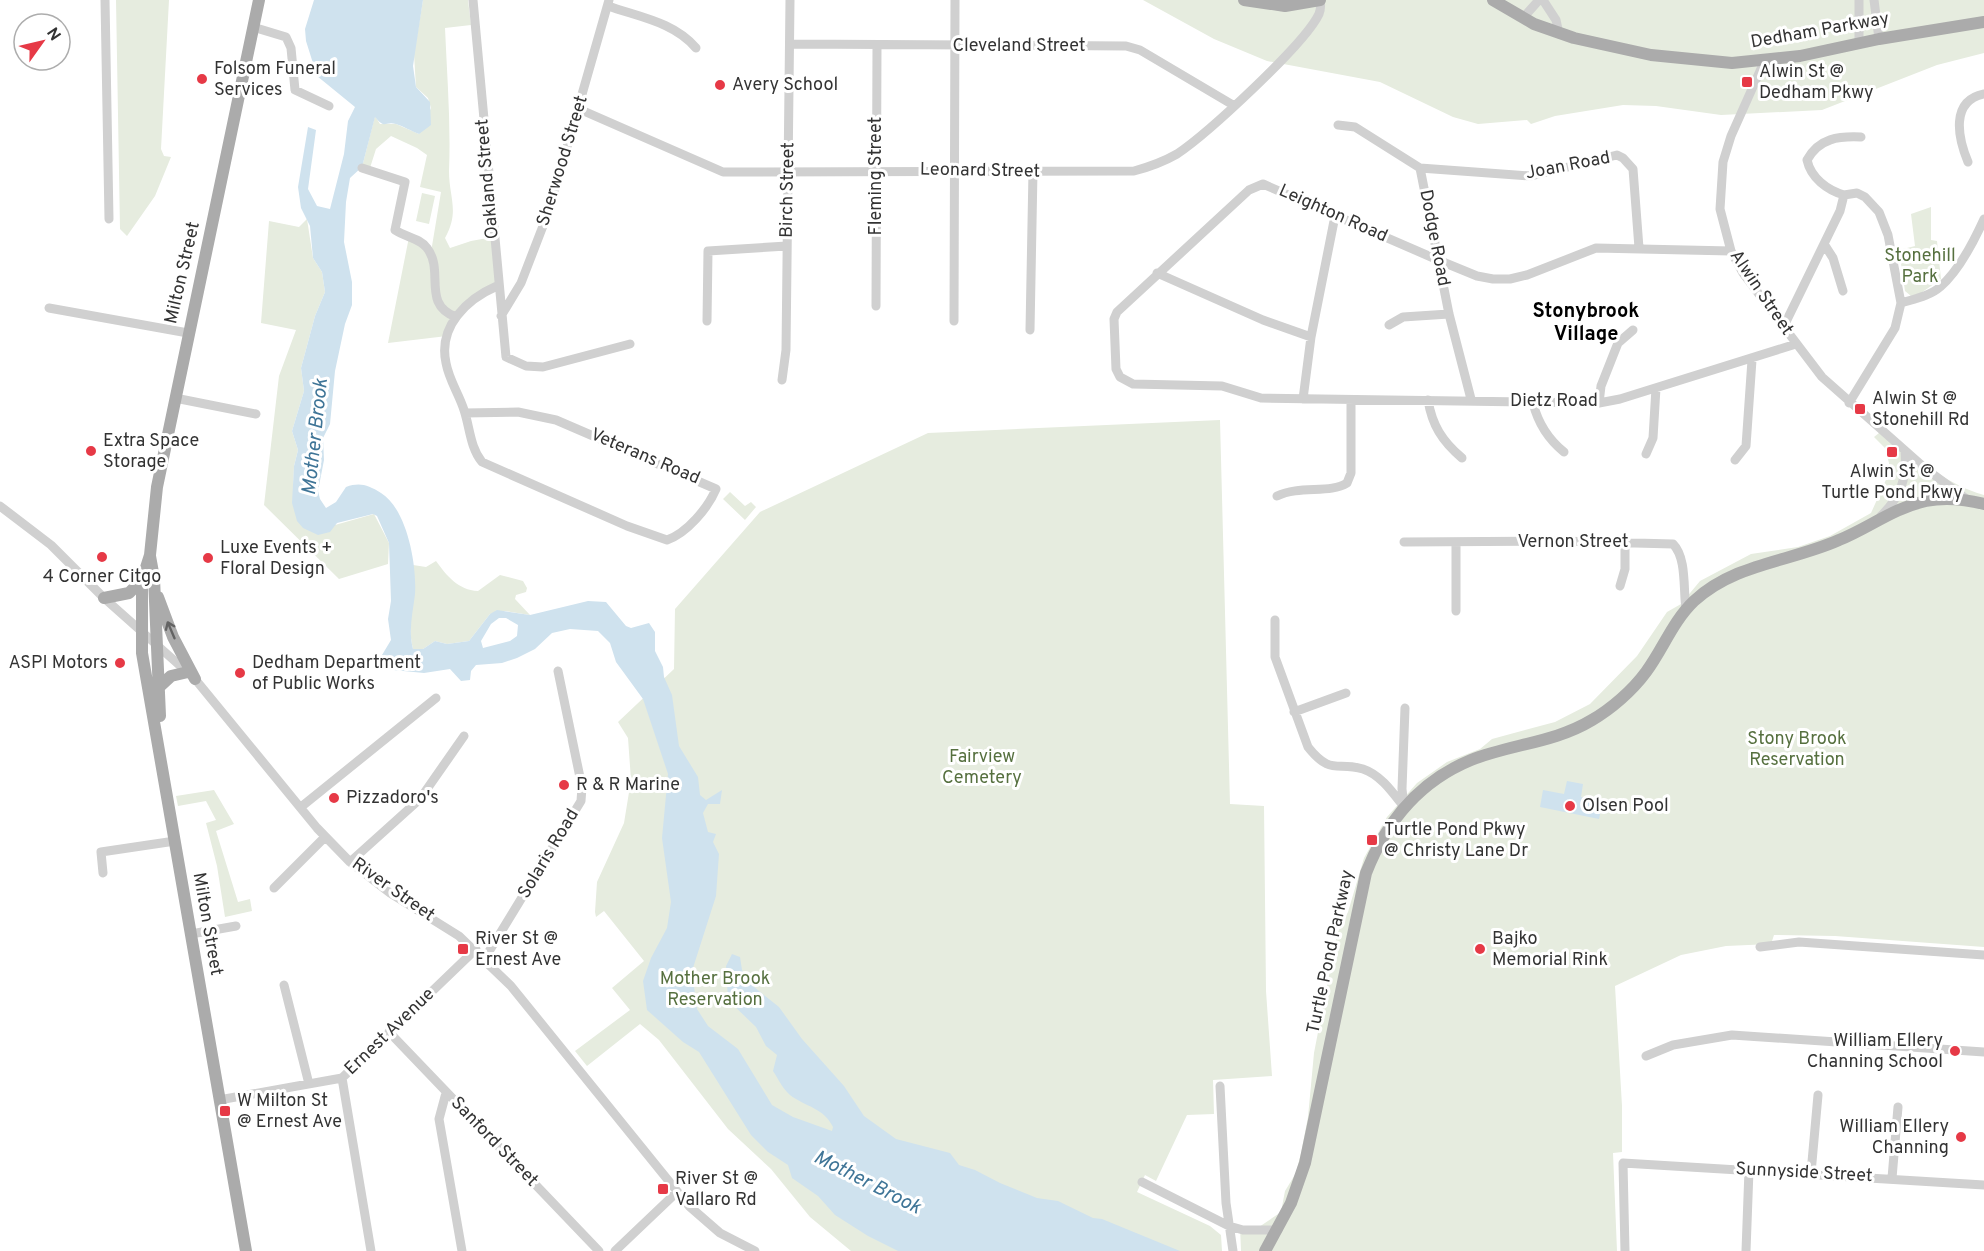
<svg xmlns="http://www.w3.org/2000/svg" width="1984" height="1251" viewBox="0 0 1984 1251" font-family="Overpass,sans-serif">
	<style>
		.green { fill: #e6ecdf }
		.water { fill: #cfe2ee; fill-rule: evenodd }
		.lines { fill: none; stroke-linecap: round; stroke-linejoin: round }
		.minor { stroke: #d0d0d0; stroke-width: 9 }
		.major { stroke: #ababab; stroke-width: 12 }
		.oneway { stroke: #636363 }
		.poi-dot { fill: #e63946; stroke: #fff; stroke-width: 2 }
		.labels { text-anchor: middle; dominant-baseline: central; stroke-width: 6; stroke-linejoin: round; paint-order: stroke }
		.street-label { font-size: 18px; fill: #333; stroke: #fff }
		.poi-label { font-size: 18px; fill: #333; stroke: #fff; text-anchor: start }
		.park-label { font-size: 18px; fill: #56703f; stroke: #fff }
		.neighbourhood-label { font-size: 20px; font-weight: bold; fill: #000; stroke: #fff }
		.water-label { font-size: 20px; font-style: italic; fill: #3f7597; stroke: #fff }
	</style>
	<rect width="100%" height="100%" fill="#fff"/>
	<path class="green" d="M116,0H169L161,149L164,156L171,157L155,196L127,236L120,229Z
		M423,0H468L471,25L445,28C447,76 451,124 449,171C449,198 460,211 445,238L450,248L471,241L493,237L497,286L479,295L447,336L388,343L409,237L431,252L441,192L420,187L427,155L417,148L391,136L376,149L369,171L362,167L375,116L380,124H396L419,134L431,108L428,98L416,87L414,54Z
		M1143,0H1984V53L1937,65L1822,110L1721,115L1656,106L1623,105L1555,116L1531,124L1527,120L1478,124L1453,117L1380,82L1267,61L1214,39Z
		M422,193L435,196L429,224L416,221Z
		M1931,207V240L1937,241L1941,279L1921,293L1911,296L1905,291L1899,250L1915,246L1911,214Z
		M307,219L313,258L322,272L325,292L315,316L301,368L304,391L292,431L298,450L294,466L293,492L335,525L374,514L389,543L388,564L339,579L264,505L279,376L296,330L261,323L269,221L299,227Z
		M1220,420L1230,804L1264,806L1266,991L1272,1076L1213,1080L1214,1114L1187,1115L1156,1181L1145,1175L1137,1192L1210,1226L1221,1235L1222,1251H851L810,1217L771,1169L728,1129L659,1040L640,1024L587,1066L575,1051L630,1010L612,988L644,961L604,911L596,917L595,912L597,882L624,823L631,780L628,738L618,722L674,669L675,609L760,512L928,433Z
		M1884,429C1915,456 1944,484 1984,495V947L1835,936L1774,935L1771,944L1726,946L1681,955L1615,986L1622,1106V1152L1613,1153L1617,1251H1241L1240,1226L1259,1227L1281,1212L1285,1191L1296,1173L1301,1153L1308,1117L1314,1053L1337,934L1348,912L1364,858L1387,817L1417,783L1447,762L1480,749L1492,739L1555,722L1590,704L1637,656L1667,612L1681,604L1700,581L1751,554L1798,547L1830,536L1871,513L1889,473V463L1885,448L1874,437Z
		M730,492L745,506L751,502L756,507L745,520L723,499Z
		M436,561C447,576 458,590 478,591L500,575L523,581L527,588L526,592L516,595L515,599L530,615L505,611L490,614L469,641L447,644L435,641L423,649H413C406,622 416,593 413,565L426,567Z
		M214,790L234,824L216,831L238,902L250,899L252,911L225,917L217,866L206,823L216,820L206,801L178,806L176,796Z"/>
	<path class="water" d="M314,0H423L413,66L416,87L430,102L431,125L419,134C411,131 403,126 396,124C384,121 386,130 375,117L362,167L350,178L346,202L344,242L352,282V305L345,324L335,371L330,424L323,438L324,460L318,491L320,499L326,508L336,502L346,487C360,482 368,485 381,493C407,509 417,565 415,594C413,612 408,630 413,649H423L435,641L447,644L469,641L490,614L497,610L530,615L588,601L606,602L626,626L631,628L649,623L655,632V651L663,667L664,677L672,695L679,746L698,777L700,795L706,800L722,790L720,804H708L703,813L708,832L716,834L713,842L719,854L716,896L692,971L697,1009L708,1026L738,1049L772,1105L793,1117L832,1131L833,1127C824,1108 806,1107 790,1095C782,1088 779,1080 773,1071L777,1055L766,1046L756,1027L728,1000L726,966L732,954L740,957L742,970L754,987L779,1007L802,1039L844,1086L864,1116L896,1139L950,1153L959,1165L975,1170L1000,1183L1037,1198L1058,1201L1093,1218L1102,1219L1180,1251H898L868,1236L835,1215L818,1196L792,1178L788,1165L768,1152L751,1135L699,1052L683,1042L647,1010L643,981L651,958L667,928L671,902L662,838L668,774L643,699L616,662L610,643L598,631L570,629L552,633L535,649L517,658L502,663L476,665L471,671L470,680L461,681L450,669L424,673L393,670L382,655L391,640L388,619L391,601L389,543L377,516L373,514L337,523L330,532L318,535L303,528L297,521L292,503L294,466L298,450L292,431L304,391L301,368L315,316L325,292L322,272L313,258L310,226L301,208L298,187L308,127L316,130L308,189L317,206L330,209L344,154L348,121L355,107L317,76L306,41L305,29ZM499,618H506L518,625L517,636L510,641L483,648L481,641L491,624Z
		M1567,781L1583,784L1581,797L1603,801L1599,819L1540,807L1543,790L1564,794Z"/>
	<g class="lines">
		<path class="minor" d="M105,0L109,219
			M473,0L506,357L526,366L543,367L630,344
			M1543,0L1556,20L1559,34
			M1874,0L1879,39
			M608,6C639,17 674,22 696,48
			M1523,18L1539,0
			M253,27L286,37L291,48L295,90L329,106
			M1859,43V0
			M790,44L1126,46L1140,50L1233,105
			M1764,62L1731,136L1723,162L1720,209L1731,251L1743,273L1822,377L1926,469L1968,500
			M579,109L723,172L1134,171C1149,167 1163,162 1177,154C1207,134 1305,44 1319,14C1321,9 1321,5 1320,0
			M1338,125L1355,127L1420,168L1449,314L1471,399
			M1968,162C1958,138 1950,101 1984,94
			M362,168L405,182L395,230C405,237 420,238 427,248C445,271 421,304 456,317
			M1420,168L1531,176L1617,155L1623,158L1633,169L1639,248
			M1844,195C1827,190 1811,178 1807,160C1819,138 1839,136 1861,137
			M1824,244L1833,258L1843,291
			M1731,251L1596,248L1527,275L1510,279H1493L1477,276L1438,260L1263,184L1249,190L1117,312L1114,319L1116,369L1120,377L1133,384L1222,386L1261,398L1599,403L1620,399L1796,344
			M1157,273L1263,320L1311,337
			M1901,303C1914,299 1930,296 1940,287C1959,271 1974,241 1984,219
			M876,306L877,45
			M49,308L188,333
			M501,316L521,283L548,213L609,0
			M707,321L708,251L787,246
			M954,321L955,0
			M1389,325L1403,317L1449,314
			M1783,328L1840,211L1844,195L1857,193L1865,197L1879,212L1888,235L1901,303L1895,328L1849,403
			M1030,330L1033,171
			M782,380L786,350L790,0
			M175,398L256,414
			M1303,399L1311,337L1335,216
			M1428,400C1432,425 1442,441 1462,458
			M1533,403C1538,423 1548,439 1564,452
			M1599,403L1601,386L1618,343L1633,330
			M465,413L518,412L556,420L716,489C708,508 687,533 667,540L627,526L482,462C470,447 470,428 464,410C459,394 449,380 446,363C438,326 467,299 497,286
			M1646,454L1653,438L1656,388
			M1735,460L1746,446L1752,360
			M1277,496C1300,485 1330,494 1347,483L1351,473V401
			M0,506L51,545L104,598L195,679L317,828L350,862L390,893L459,936L511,986L689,1206L720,1233L755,1251
			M1881,516C1901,496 1907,479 1905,451
			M1404,542L1559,541L1673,544C1687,558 1683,590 1686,609
			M1620,586L1625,569V542
			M1456,611V543
			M1275,620V657L1308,747C1331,776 1337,761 1363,769C1381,775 1393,793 1404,807
			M1294,712L1346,693
			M301,807L436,698
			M1404,807L1402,789L1405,708
			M350,862L420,799L464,736
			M103,873L101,852L175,841
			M274,888L325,837
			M191,934L236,926
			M1760,947L1799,942L1984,955
			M485,958L581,801L582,787L558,671
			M284,985L309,1084
			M389,1032L599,1251
			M1646,1056L1673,1045L1732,1035L1984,1052
			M342,1078L371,1251
			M1220,1086L1226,1203L1233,1251
			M446,1093L439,1119L462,1251
			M219,1100L342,1078L476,949
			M1811,1173L1818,1095
			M1892,1178L1898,1107
			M1142,1182L1229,1226L1243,1230H1278
			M615,1251L677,1192
			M1625,1251L1623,1163L1984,1185
			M1746,1251L1749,1170"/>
		<path class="major" d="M1244,0L1285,6L1320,0
			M1493,0L1534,24L1574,38L1651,55L1732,63L1800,56L1879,39L1984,22
			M150,556L154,578L160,716
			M158,597L173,637L195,679
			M104,598L129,593L142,580
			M158,688L171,676L188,672
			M246,1251L142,653V580L150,555L157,487L259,0
			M1265,1251L1291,1203L1305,1163L1366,873C1386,822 1420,781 1471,760C1511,744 1554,743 1592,720C1611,709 1632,691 1646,672C1663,649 1673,621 1694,601C1735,563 1790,562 1839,540C1869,528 1893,508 1926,501C1946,497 1964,499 1984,504"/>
	</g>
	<defs><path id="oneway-shaft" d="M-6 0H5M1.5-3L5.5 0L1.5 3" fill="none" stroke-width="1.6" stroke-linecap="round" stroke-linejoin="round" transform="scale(1.5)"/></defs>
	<use class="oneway" href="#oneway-shaft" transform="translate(171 630) rotate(-113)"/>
	<g class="poi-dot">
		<circle cx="202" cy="79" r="6"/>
		<rect x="1741" y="76" width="12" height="12" rx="3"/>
		<circle cx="720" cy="85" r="6"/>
		<rect x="1854" y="403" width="12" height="12" rx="3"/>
		<circle cx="91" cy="451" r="6"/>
		<rect x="1886" y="446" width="12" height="12" rx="3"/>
		<circle cx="102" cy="557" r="6"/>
		<circle cx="208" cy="558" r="6"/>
		<circle cx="120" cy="663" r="6"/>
		<circle cx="240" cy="673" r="6"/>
		<circle cx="564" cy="785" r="6"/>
		<circle cx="334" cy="798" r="6"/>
		<circle cx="1570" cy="806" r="6"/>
		<rect x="1366" y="834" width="12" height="12" rx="3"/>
		<rect x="457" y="943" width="12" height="12" rx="3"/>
		<circle cx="1480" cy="949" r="6"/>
		<circle cx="1955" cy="1051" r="6"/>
		<rect x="219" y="1105" width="12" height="12" rx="3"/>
		<circle cx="1961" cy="1137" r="6"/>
		<rect x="657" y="1183" width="12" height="12" rx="3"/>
	</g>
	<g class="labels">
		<g class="street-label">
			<text transform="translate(1820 31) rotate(-10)">Dedham Parkway</text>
			<text x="1019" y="46">Cleveland Street</text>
			<text transform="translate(563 161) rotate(-73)">Sherwood Street</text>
			<text transform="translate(1568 166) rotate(-11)">Joan Road</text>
			<text transform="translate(980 171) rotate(1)">Leonard Street</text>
			<text transform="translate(876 176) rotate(-90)">Fleming Street</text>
			<text transform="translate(488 179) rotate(-95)">Oakland Street</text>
			<text transform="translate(788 190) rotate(-89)">Birch Street</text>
			<text transform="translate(1333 214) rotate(24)">Leighton Road</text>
			<text transform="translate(1434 238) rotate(79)">Dodge Road</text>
			<text transform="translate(183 273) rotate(-77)">Milton Street</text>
			<text transform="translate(1761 293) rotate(56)">Alwin Street</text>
			<text x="1554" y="401">Dietz Road</text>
			<text transform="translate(645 457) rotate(23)">Veterans Road</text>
			<text x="1573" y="542">Vernon Street</text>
			<text transform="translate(549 854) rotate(-59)">Solaris Road</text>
			<text transform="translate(393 890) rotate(35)">River Street</text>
			<text transform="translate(207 924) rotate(80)">Milton Street</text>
			<text transform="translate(1331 952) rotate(-78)">Turtle Pond Parkway</text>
			<text transform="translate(390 1032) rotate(-44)">Ernest Avenue</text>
			<text transform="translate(494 1142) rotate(46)">Sanford Street</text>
			<text transform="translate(1804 1173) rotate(3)">Sunnyside Street</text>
		</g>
		<g class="poi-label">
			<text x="214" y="69">Folsom Funeral<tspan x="214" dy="21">Services</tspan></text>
			<text x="1759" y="72">Alwin St @<tspan x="1759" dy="21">Dedham Pkwy</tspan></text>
			<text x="732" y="85">Avery School</text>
			<text x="1872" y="399">Alwin St @<tspan x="1872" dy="21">Stonehill Rd</tspan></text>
			<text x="103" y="441">Extra Space<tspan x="103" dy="21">Storage</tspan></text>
			<text x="1892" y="472" text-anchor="middle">Alwin St @<tspan x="1892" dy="21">Turtle Pond Pkwy</tspan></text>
			<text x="220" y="548">Luxe Events +<tspan x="220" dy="21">Floral Design</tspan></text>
			<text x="102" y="577" text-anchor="middle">4 Corner Citgo</text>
			<text x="108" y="663" text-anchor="end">ASPI Motors</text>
			<text x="252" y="663">Dedham Department<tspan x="252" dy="21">of Public Works</tspan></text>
			<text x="576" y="785">R &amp; R Marine</text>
			<text x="346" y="798">Pizzadoro's</text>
			<text x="1582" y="806">Olsen Pool</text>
			<text x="1384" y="830">Turtle Pond Pkwy<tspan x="1384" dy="21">@ Christy Lane Dr</tspan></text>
			<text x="475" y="939">River St @<tspan x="475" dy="21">Ernest Ave</tspan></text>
			<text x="1492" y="939">Bajko<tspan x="1492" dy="21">Memorial Rink</tspan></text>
			<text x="1943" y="1041" text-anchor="end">William Ellery<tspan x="1943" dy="21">Channing School</tspan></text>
			<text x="237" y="1101">W Milton St<tspan x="237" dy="21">@ Ernest Ave</tspan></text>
			<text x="1949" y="1127" text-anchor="end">William Ellery<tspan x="1949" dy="21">Channing</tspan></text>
			<text x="675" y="1179">River St @<tspan x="675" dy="21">Vallaro Rd</tspan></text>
		</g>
		<g class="park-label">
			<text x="1920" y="256">Stonehill<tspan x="1920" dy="21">Park</tspan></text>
			<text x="1797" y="739">Stony Brook<tspan x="1797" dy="21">Reservation</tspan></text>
			<text x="982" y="757">Fairview<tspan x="982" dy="21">Cemetery</tspan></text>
			<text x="715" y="979">Mother Brook<tspan x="715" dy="21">Reservation</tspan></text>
		</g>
		<g class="neighbourhood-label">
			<text x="1586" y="312">Stonybrook<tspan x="1586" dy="23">Village</tspan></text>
		</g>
		<g class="water-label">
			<text transform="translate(316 437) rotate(-84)">Mother Brook</text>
			<text transform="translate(867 1183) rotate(27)">Mother Brook</text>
		</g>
	</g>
	<g transform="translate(42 42) rotate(56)"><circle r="28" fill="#ffffff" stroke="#adadad" stroke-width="1.5"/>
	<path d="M0-4.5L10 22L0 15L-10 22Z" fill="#e63946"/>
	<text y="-9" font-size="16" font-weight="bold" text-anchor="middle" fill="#333333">N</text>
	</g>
</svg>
